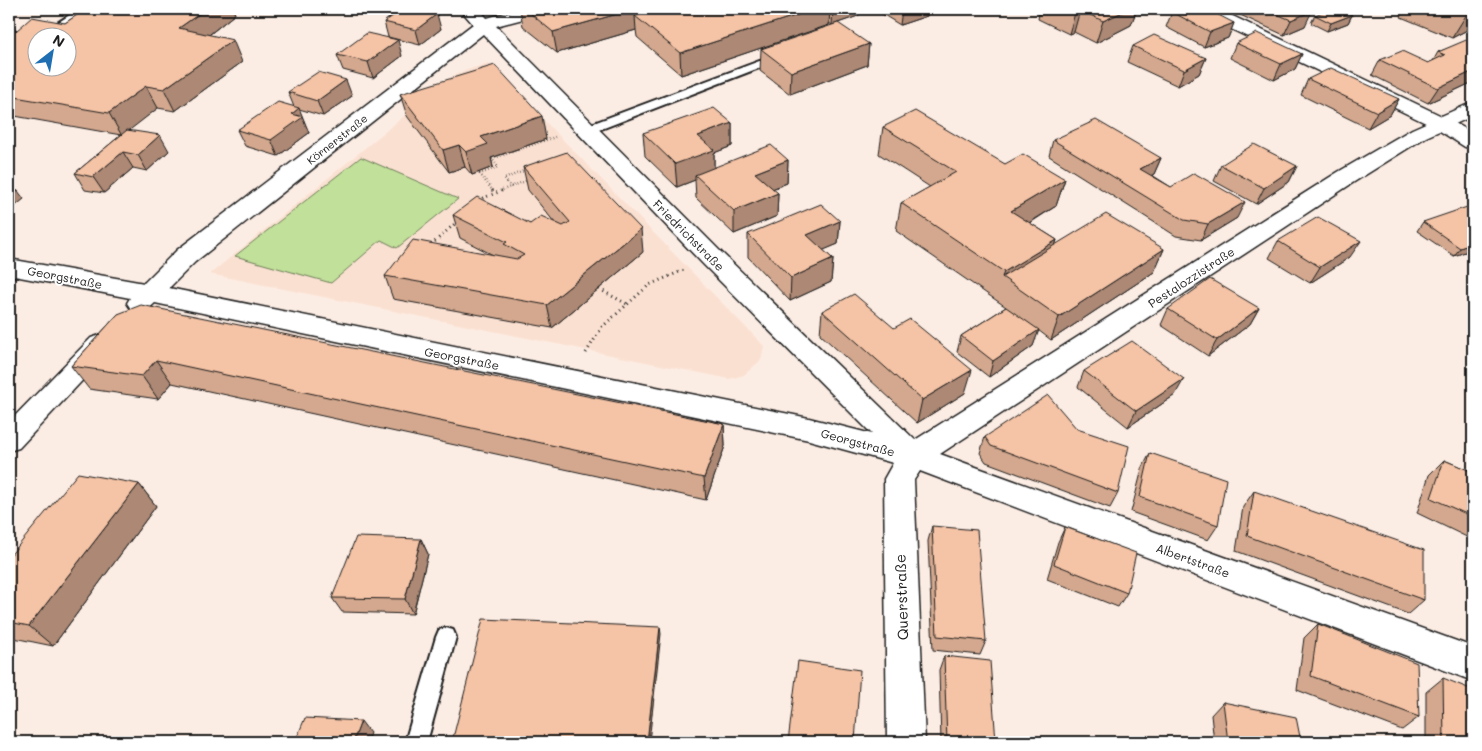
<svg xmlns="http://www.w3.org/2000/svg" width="1482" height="751" viewBox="0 0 1482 751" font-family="Mali,sans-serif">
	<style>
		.built { fill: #fae0d1 }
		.green { fill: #c1e099; stroke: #6e7e5a }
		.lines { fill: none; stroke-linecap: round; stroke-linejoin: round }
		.lane-casing { stroke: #1c1c1c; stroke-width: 4 }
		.street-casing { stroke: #1c1c1c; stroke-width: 3 }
		.secondary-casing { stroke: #1c1c1c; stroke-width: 3 }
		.path-far1 { stroke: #1c1c1c; stroke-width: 2.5; stroke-dasharray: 0.5 2.5; stroke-linecap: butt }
		.path { stroke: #1c1c1c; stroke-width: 3; stroke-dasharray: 1 4; stroke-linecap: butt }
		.lane { fill: #fff; fill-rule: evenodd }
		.street { fill: #fff; fill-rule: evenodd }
		.secondary { fill: #fff; fill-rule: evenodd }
		.wall { fill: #d3a88e; stroke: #1c1c1c }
		.shaded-wall { fill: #ac8874; stroke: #1c1c1c }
		.building { fill: #f5c3a5; stroke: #1c1c1c; fill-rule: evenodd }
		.labels { text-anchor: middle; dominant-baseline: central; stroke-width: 4; stroke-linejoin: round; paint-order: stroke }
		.far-street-label { font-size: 11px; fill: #1c1c1c; stroke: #fff }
		.street-label { font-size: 12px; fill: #1c1c1c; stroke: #fff }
		.near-street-label { font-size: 15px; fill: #1c1c1c; stroke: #fff }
	</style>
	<rect width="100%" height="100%" fill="#fcede4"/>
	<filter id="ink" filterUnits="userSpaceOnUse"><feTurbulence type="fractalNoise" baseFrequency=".02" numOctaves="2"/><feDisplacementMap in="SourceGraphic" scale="10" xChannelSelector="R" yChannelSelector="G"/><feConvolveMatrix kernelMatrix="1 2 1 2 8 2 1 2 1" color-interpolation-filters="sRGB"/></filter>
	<g filter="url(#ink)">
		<path class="built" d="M488,63L764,346L761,360L744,375L730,379L210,274L456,74Z"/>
		<path class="green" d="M361,157L458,199L397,248L381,240L331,283L235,256Z"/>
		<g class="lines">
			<defs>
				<path id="lane" d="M79,9H91L47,38H38V41L34,38Z
					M781,53L787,56L785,58L591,133L587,134L581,130L583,127Z
					M446,628L453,630L456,637L427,742H405L436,637L439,630Z"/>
				<path id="street" d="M460,9H479L487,18L520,9H549L546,13L496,26L721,252L915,440L1338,172L1412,129L1473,102V116L1426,137L1354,182L940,454L1473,647V681L920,471L914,480L925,742H887L884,479L893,463L809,440L155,303C147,311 142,312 131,309L127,303L130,298L9,275V259L144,283L177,250L473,24ZM483,34L703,264L872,434L809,418L169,288L195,262Z
					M100,335L109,338L113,345L109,352L19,448L9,451V422L91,338Z"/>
				<path id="secondary" d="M1195,9H1218L1446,118L1473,133V148L1465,147L1432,126L1198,13Z"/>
			</defs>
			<use href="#lane" class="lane-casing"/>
			<use href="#street" class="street-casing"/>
			<use href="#secondary" class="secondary-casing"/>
			<path class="path-far1" d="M511,187L504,179L526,170
				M493,191L480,174L498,167L492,159L555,137
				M500,191L528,180"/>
			<path class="path" d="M492,190L495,193
				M479,202L483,198L504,190
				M431,245L458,221
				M599,289L627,304
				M586,353L602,327L649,285L684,270"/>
			<use href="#lane" class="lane"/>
			<use href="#street" class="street"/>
			<use href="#secondary" class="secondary"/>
		</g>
		<path class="wall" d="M86,9H233L235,14L209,35L242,62L175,111L158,108L128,130L169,151L147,171L133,168L104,193L85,190L75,173L121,135L9,115V27H13L16,31L65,23Z
			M383,9H432L441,29L420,45L388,37L384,22L390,17Z
			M520,9H859L858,16L832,25L829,23V25L681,75L637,37L636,30L557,53L523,26Z
			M874,9H928L927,16L900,25Z
			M1040,9H1154L1141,14L1136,11L1131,25L1096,43L1074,32L1069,34L1038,19Z
			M1227,9H1307L1305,26L1284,35Z
			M1406,9H1473V29L1470,27L1469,29L1452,38L1401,17Z
			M1172,12L1234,23L1228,38L1204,47L1166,27Z
			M1315,15H1352L1348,23L1327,31L1311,23Z
			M1473,39V82L1428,103L1372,75L1380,60L1428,63L1433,61L1438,52Z
			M1236,43L1302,54L1295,69L1274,80L1230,58Z
			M869,44L867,65L790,94L760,71L761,49Z
			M1133,46L1206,58L1199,74L1178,86L1127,62Z
			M337,55L402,56L373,78L343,70Z
			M1308,79L1399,99L1390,115L1368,128L1301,95Z
			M288,92L352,96L323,116L299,109L309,133L278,156L245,146L237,130L294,107Z
			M400,94L546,139L491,158L493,167L472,175L465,167L449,172L407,116Z
			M732,123V146L714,153V168L788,160L787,183L772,189L778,193L777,216L734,234L696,198L695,180L677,187L645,156L643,133Z
			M883,127L1005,164L1065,179L1056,206L1030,223L1057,240L1055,245L1164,249L1154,272L1051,340L1038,330L1033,346L989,377L957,352L961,336L1006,307L896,231L901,203L930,187L879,154Z
			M1053,140L1161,158L1154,174L1152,175L1171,187L1237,218L1201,240L1176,236L1049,156Z
			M1221,165L1297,166L1289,182L1256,204L1214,181Z
			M523,167L643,252L552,328L393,299L385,276L493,255L460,238L453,215L530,224L555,223L528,190Z
			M840,221L838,244L823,250L833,259L831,282L790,301L748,257V234Z
			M1423,222L1473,249L1454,256L1417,231Z
			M1278,241L1350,257L1310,283L1269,258Z
			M1259,308L1250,324L1208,356L1161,325L1168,309Z
			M822,311L965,393L917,423L820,334Z
			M118,314L724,424L725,446L706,500L172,383L158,399L89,389L71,366Z
			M1084,371L1175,395L1128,427L1078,387Z
			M985,437L1118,493L1110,508L986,462L980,453Z
			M1150,453L1218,525L1208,540L1131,512L1142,469Z
			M1444,460L1473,472V540L1417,513L1429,475Z
			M139,484L156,506L53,646L9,637V557Z
			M1254,491L1424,600L1408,614L1236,551L1243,507Z
			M932,526L986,641L980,655L933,650L928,541Z
			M1065,527L1127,593L1118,607L1047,579L1058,542Z
			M421,539L428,554L413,614L342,612L332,598Z
			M1318,624L1419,717L1402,730L1297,690L1304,638Z
			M944,656L996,742H941L939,670Z
			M1443,678L1473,742H1426V692Z
			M1223,702L1301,742H1214L1211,715Z"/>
		<path class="shaded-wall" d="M206,9H233L235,14L190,50L179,28Z
			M310,9H329L312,14Z
			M635,9H709L635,16L636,30L557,53L553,32Z
			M816,9H830L829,25L681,75L680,53Z
			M833,9H859L858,16L832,25Z
			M902,9H928L927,16L900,25Z
			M1129,9H1137L1131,25L1096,43L1103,21Z
			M1143,9H1154L1141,14Z
			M1470,9H1473V22L1469,29L1452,38Z
			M1080,10L1074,32L1069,34L1075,13Z
			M1312,11L1305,26L1284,35L1291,20Z
			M437,14L441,29L420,45L416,30Z
			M1352,15L1348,23L1327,31L1331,23Z
			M1234,23L1228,38L1204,47L1210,32Z
			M13,27L23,42L9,55V31Z
			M233,40L242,62L175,111L164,89Z
			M398,40L402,56L373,78L368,62Z
			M869,44L867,65L790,94L791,72Z
			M1302,54L1295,69L1274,80L1281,64Z
			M1206,58L1199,74L1178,86L1184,70Z
			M1473,71V82L1428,103L1438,88Z
			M346,80L352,96L323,116L317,101Z
			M146,86L158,108L122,136L109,113Z
			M1399,99L1390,115L1368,128L1377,112Z
			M299,108L309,133L278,156L271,140L292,114Z
			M542,116L546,139L491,158L493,167L472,175L466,152L481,137Z
			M732,123V146L714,153V172L695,175V180L677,187L675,164L698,136Z
			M160,135L169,151L147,171L138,155Z
			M459,145L465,167L449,172L443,150Z
			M123,152L133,168L104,193L93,177Z
			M1161,158L1154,174L1134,185L1140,169Z
			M788,160L787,183L754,196L755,173Z
			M1297,166L1289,182L1256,204L1264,188Z
			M1065,179L1056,206L1003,239L1011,211Z
			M18,191L24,199L9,211V198Z
			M778,193L777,216L734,234V211Z
			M1245,202L1237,218L1201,240L1208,224Z
			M840,221L838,244L805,258L807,235Z
			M641,229L643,252L552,328L547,305Z
			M1057,240L1048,268L1002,277L1004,272Z
			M1361,241L1350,257L1310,283L1320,267Z
			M1473,243V249L1454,256L1460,248Z
			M1164,249L1154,272L1051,340L1059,317Z
			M833,259L831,282L790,301L791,278Z
			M1259,308L1250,324L1208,356L1217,340Z
			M1039,330L1033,346L989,377L993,361Z
			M156,360L172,383L158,399L142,376Z
			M972,370L965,393L917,423L922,400Z
			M1184,379L1175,395L1128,427L1136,411Z
			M724,424L725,446L706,500L704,478Z
			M139,484L156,506L53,646L29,626Z
			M421,539L428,554L413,614L405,599Z
			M660,627L661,634L649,742H647Z
			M361,721L370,733L367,742H353Z"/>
		<path class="building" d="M86,9H206L179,28L233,40L164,89L146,86L109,113L9,96V37L32,17L65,23ZM38,38H68V68H38Z
			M391,9H432L437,14L416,30L384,22L396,14Z
			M525,9H635L553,32Z
			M659,9H816L680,53L635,16Z
			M1067,9H1129L1103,21L1080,10L1075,13Z
			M1180,9H1207L1234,23L1210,32L1172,12Z
			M1265,9H1307L1312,11L1291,20Z
			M1330,9H1338L1352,15L1331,23L1315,15Z
			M838,23L869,44L791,72L761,49Z
			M9,27H13L9,31Z
			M367,33L398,40L368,62L337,55Z
			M1257,33L1302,54L1281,64L1236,43Z
			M1154,35L1206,58L1184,70L1133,46Z
			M1471,38L1473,39V71L1438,88L1380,60L1402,51L1428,63L1445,55L1438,52Z
			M495,65L542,116L481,137L488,144L466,152L459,145L443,150L400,94Z
			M1331,68L1399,99L1377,112L1308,79Z
			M318,72L346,80L317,101L288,92Z
			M278,102L299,108L292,114L303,117L271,140L237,130Z
			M714,108L732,123L698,136L714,150L675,164L643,133Z
			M915,111L1005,164L1023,154L1065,179L1011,211L1057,240L1004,272L901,203L956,172L883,127Z
			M1096,120L1161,158L1140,169L1171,187L1194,173L1245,202L1208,224L1184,220L1053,140Z
			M127,130L160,135L138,155L123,152L93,177L75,173Z
			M1254,144L1297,166L1264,188L1221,165Z
			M771,145L788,160L755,173L778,193L734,211L695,175Z
			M567,152L641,229L547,305L385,276L413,240L517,259L524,255L504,244L507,242L453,215L477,197L530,224L541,216L563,226L570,222L523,167Z
			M9,188L18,191L9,198Z
			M821,204L840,221L807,235L833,259L791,278L748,234Z
			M1473,205V243L1460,248L1423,222Z
			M1106,214L1164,249L1059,317L1002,277Z
			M1318,217L1361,241L1320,267L1278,241Z
			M1210,279L1259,308L1217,340L1168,309Z
			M854,294L894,328L910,319L972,370L922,400L822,311Z
			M141,305L724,424L704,478L156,360L142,376L71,366L118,314Z
			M1006,307L1039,330L993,361L961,336Z
			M1132,341L1184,379L1136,411L1084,371Z
			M1048,395L1077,429L1129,446L1118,493L991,446L985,437Z
			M1150,453L1226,479L1218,525L1140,497Z
			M1444,460L1473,472V517L1431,498Z
			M78,473L139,484L29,626L9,622V557Z
			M1254,491L1424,550V600L1247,536Z
			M932,526L977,530L986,641L937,636Z
			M1065,527L1136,553L1127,593L1054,564Z
			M356,537L421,539L405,599L332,598Z
			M483,619L660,627L647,742H452Z
			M1318,624L1417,663L1419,717L1311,676Z
			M944,656L990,661L996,742H947Z
			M798,661L860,670L855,742H788Z
			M1443,678L1473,690V742H1444Z
			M1223,702L1296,717L1301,742H1228Z
			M305,718L361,721L353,742H295Z"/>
	</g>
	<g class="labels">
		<g class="far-street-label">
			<text transform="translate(337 139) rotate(-38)">Körnerstraße</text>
		</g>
		<g class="street-label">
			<text transform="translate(689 235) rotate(45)">Friedrichstraße</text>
			<text transform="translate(65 277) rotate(11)">Georgstraße</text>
			<text transform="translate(1191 277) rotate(-33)">Pestalozzistraße</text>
			<text transform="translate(462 358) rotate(11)">Georgstraße</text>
			<text transform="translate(858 442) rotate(15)">Georgstraße</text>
			<text transform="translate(1193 560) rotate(20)">Albertstraße</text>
		</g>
		<g class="near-street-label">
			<text transform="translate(901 597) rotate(-92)">Querstraße</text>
		</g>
	</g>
	<rect width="1482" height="751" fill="none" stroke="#fff" stroke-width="30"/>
	<rect x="15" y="15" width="1452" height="721" fill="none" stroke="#1c1c1c" stroke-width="2" filter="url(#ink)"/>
	<g transform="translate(52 52) rotate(31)"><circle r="24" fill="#ffffff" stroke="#a4a4a4"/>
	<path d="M0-4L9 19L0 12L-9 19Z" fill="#1f6fb2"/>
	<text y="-8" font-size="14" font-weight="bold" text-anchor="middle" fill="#1c1c1c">N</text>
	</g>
</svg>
